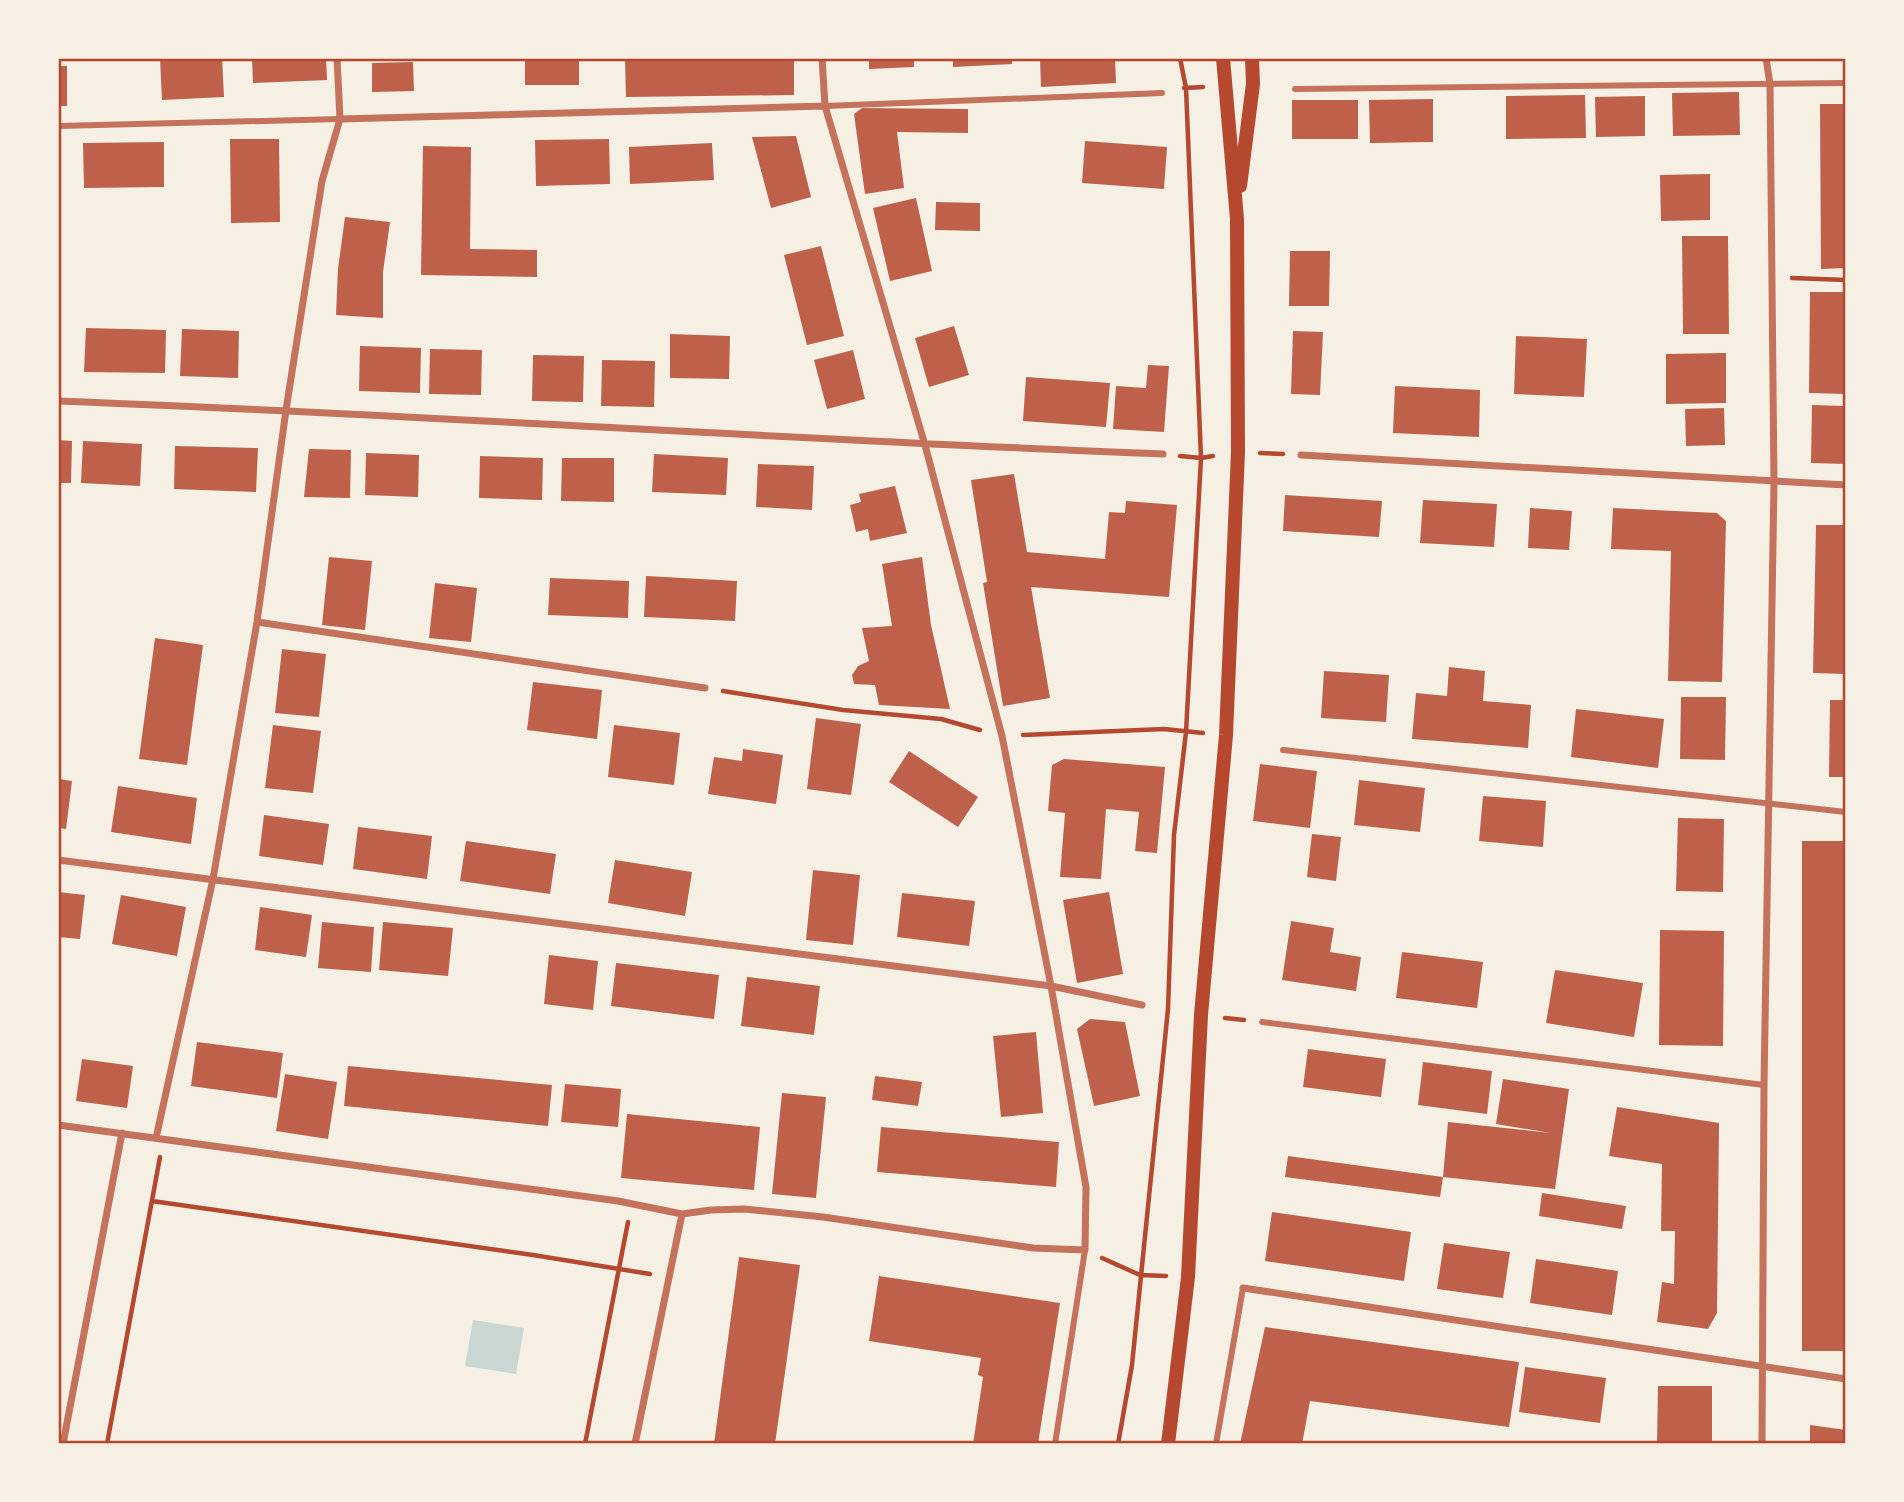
<svg xmlns="http://www.w3.org/2000/svg" width="1904" height="1502" viewBox="0 0 1904 1502" font-family="Roboto,sans-serif">
	<style>
		.water { fill: #c9d6d2 }
		.building { fill: #bf614a }
		.lines { fill: none; stroke-linecap: round; stroke-linejoin: round }
		.path { stroke: #b5482f; stroke-width: 4.5 }
		.pedestrian { stroke: #c5725c; stroke-width: 6 }
		.minor { stroke: #c5725c; stroke-width: 7 }
		.secondary { stroke: #b5482f; stroke-width: 14 }
		.neatline { fill: none; stroke: #b5482f; stroke-width: 2.5 }
	</style>
	<rect width="100%" height="100%" fill="#f6efe4"/>
	<path class="water" d="M473,1320L524,1328L516,1374L465,1366Z"/>
	<path class="building" d="M160,58H222L224,97L162,100Z
		M252,58H326L327,80L253,83Z
		M525,58H579V85H525Z
		M625,58H794V95L626,97Z
		M869,58H914V67L869,69Z
		M953,58H1012V64L953,67Z
		M1040,58H1115L1116,83L1041,87Z
		M413,62L414,91L372,92V63Z
		M58,66H67V106H58Z
		M1739,92L1740,135L1673,136L1672,93Z
		M1585,95L1586,138L1506,139V96Z
		M1645,96V136L1596,137L1595,97Z
		M1433,99V142L1370,143L1369,100Z
		M1292,100H1358V139H1292Z
		M1820,104H1846V268L1821,269Z
		M862,108L968,109V133L897,132L904,188L865,194L854,114Z
		M796,136L811,197L771,208L752,137Z
		M230,139H279L280,222L231,223Z
		M609,139L610,184L536,186L535,140Z
		M1085,141L1167,147L1164,189L1082,183Z
		M164,142V187L84,188L83,143Z
		M712,143L714,180L630,184L629,147Z
		M423,146L471,147L470,249L537,250V277L421,275Z
		M1710,174V220L1661,221L1660,175Z
		M916,198L932,271L890,281L873,208Z
		M936,202L980,203V231L935,230Z
		M345,217L390,222L383,272V318L336,315L338,269Z
		M1682,236H1728L1729,334H1683Z
		M821,246L844,336L807,345L784,255Z
		M1290,251H1330L1329,306H1289Z
		M1810,292H1846V394L1809,393Z
		M954,326L969,375L929,387L915,338Z
		M86,328L166,330L165,373L84,372Z
		M182,329L239,331L238,378L180,376Z
		M1293,331L1323,332L1320,395L1291,394Z
		M670,334L730,336L729,379L670,378Z
		M1516,336L1587,339L1584,397L1514,394Z
		M360,346L421,348L420,393L359,391Z
		M430,349L482,350L481,395L429,394Z
		M853,350L865,399L827,409L814,360Z
		M1726,353V403L1666,404V354Z
		M533,355L584,356L583,402L532,401Z
		M602,360L655,361L654,407L601,406Z
		M1148,365L1169,366L1164,432L1113,429L1116,386L1146,388Z
		M1026,377L1110,383L1106,427L1023,421Z
		M1395,386L1480,390L1479,437L1393,433Z
		M1812,405L1846,406V464L1811,463Z
		M1724,408L1725,445L1686,446L1685,409Z
		M58,440L72,441L71,483H58Z
		M83,441L142,444L140,486L81,483Z
		M175,446L258,448L256,492L174,489Z
		M309,449L351,450L350,498L304,497Z
		M366,453L419,455L418,497L365,495Z
		M654,454L728,458L726,495L652,492Z
		M480,456L543,458L542,500L479,498Z
		M562,458H614V502L561,501Z
		M758,464L814,466L812,510L756,507Z
		M1014,474L1027,552L1105,559L1109,512L1125,513L1126,501L1177,505L1169,597L1031,587L1050,698L1003,706L983,583L987,582L971,480Z
		M895,486L907,533L870,541L868,529L856,532L850,505L861,502L859,494Z
		M1285,495L1382,501L1379,537L1283,531Z
		M1423,500L1497,504L1494,547L1420,543Z
		M1530,508L1572,511L1569,550L1528,548Z
		M1613,508L1717,513L1726,521L1722,682L1668,681L1671,551L1611,549Z
		M1816,525H1846V674L1813,673Z
		M329,557L372,561L365,630L322,625Z
		M922,557L931,625L950,709L879,705L875,685L854,684L852,675L858,666L869,661L862,628L892,626L882,564Z
		M646,576L737,581L735,621L644,617Z
		M550,578L629,581L628,618L548,615Z
		M435,583L477,588L471,642L429,638Z
		M155,638L203,645L187,765L139,759Z
		M282,649L326,654L319,717L275,713Z
		M1449,667L1485,671L1483,701L1531,705L1528,748L1412,739L1416,693L1447,696Z
		M1324,671L1389,675L1386,722L1321,718Z
		M533,682L602,690L597,739L527,730Z
		M1681,697H1726L1725,760L1680,759Z
		M1830,700H1846V777H1829Z
		M1576,709L1664,719L1658,768L1571,757Z
		M816,718L861,724L851,795L807,789Z
		M273,725L321,731L313,793L265,788Z
		M614,725L680,733L674,785L608,777Z
		M743,749L783,755L776,804L708,794L714,757L742,761Z
		M909,751L978,797L958,827L889,782Z
		M1064,759L1165,767L1157,853L1135,851L1139,812L1106,809L1101,879L1060,877L1065,813L1048,811L1052,765Z
		M1260,764L1317,771L1310,828L1253,821Z
		M58,779L72,781L66,829L58,828Z
		M1359,780L1425,788L1420,832L1354,825Z
		M118,786L197,798L191,844L111,832Z
		M1483,796L1546,801L1543,847L1479,841Z
		M264,815L329,824L323,865L259,856Z
		M1678,818L1724,819L1723,892L1676,891Z
		M358,827L432,836L427,879L353,869Z
		M1312,834L1341,837L1336,881L1307,877Z
		M466,841L556,854L550,894L460,881Z
		M1802,841H1846V1351H1802Z
		M615,860L692,872L685,916L608,903Z
		M813,870L860,875L853,945L806,940Z
		M58,892L85,895L80,939L58,937Z
		M1109,892L1123,974L1077,983L1063,900Z
		M902,893L975,901L969,946L897,937Z
		M121,895L186,907L177,956L112,944Z
		M260,907L312,915L306,957L255,950Z
		M1291,921L1334,928L1330,952L1361,957L1356,991L1282,980Z
		M322,922L374,927L371,972L318,968Z
		M383,922L453,928L448,976L379,970Z
		M1660,930L1724,931L1723,1046L1659,1045Z
		M1402,952L1483,962L1477,1008L1396,998Z
		M549,955L598,961L593,1010L544,1004Z
		M616,963L719,975L714,1019L611,1006Z
		M1555,970L1643,983L1634,1037L1546,1023Z
		M747,977L820,986L814,1035L741,1026Z
		M1090,1019L1125,1022L1140,1096L1094,1106L1077,1029Z
		M1036,1032L1043,1113L1001,1117L993,1036Z
		M197,1042L283,1053L277,1098L191,1086Z
		M1308,1049L1386,1059L1381,1097L1303,1087Z
		M82,1059L133,1066L127,1108L76,1101Z
		M1423,1062L1492,1071L1487,1114L1418,1105Z
		M348,1066L552,1085L548,1126L344,1106Z
		M285,1074L337,1082L328,1139L276,1131Z
		M875,1076L922,1082L918,1106L872,1100Z
		M1503,1079L1569,1089L1555,1189L1443,1177L1440,1197L1285,1177L1288,1156L1443,1177L1448,1122L1551,1133L1496,1124Z
		M565,1084L621,1089L618,1127L561,1122Z
		M782,1093L826,1097L816,1198L772,1194Z
		M1617,1107L1719,1123L1717,1313L1708,1329L1657,1322L1662,1282L1674,1284L1675,1231H1661L1662,1164L1609,1156Z
		M627,1114L760,1127L754,1190L621,1178Z
		M881,1127L1059,1142L1056,1187L877,1172Z
		M1542,1193L1626,1206L1622,1229L1539,1216Z
		M1272,1212L1411,1232L1404,1281L1265,1261Z
		M1444,1243L1510,1252L1503,1298L1437,1289Z
		M739,1257L800,1265L775,1444H714Z
		M1536,1259L1618,1271L1612,1315L1530,1303Z
		M879,1276L1060,1303L1038,1444H973L983,1377L978,1375L981,1358L869,1341Z
		M1265,1327L1519,1362L1509,1427L1310,1401L1302,1444H1240Z
		M1525,1367L1606,1378L1600,1423L1519,1412Z
		M1658,1386H1712V1444H1657Z
		M1810,1425L1846,1430V1444H1810Z"/>
	<g class="lines">
		<path class="path" d="M1184,88L1203,87
			M1792,278L1846,280
			M1260,453L1283,454
			M1180,456L1201,458L1213,456
			M723,691L843,710L941,719L980,730
			M1023,735L1164,729L1203,733
			M1225,1018L1244,1020
			M152,1201L533,1255L650,1274
			M1102,1258L1140,1275L1166,1276
			M107,1444L160,1157
			M585,1444L628,1222
			M1118,1444L1132,1365L1168,1009L1174,835L1186,732L1201,458L1186,88L1180,58"/>
		<path class="pedestrian" d="M1295,89L1846,83
			M825,106L1162,93
			M58,126L340,119
			M1283,750L1846,812
			M1262,1022L1764,1085
			M1055,1444L1085,1250
			M1216,1444L1243,1288"/>
		<path class="minor" d="M340,119L825,106
			M58,401C426,415 795,440 1163,454
			M1301,455L1846,485
			M257,622L705,688
			M58,860L1051,986L1142,1005
			M58,1125L618,1201L682,1214L711,1210L744,1209L823,1217L1033,1248L1085,1250L1086,1187L1051,986L1002,736L925,445L825,106L822,58
			M156,1138L213,879L257,622L286,410L322,181L340,119L337,58
			M1243,1288L1846,1379
			M63,1444L122,1133
			M635,1444L682,1214
			M1762,1444L1764,1085L1774,483L1770,84L1766,58"/>
		<path class="secondary" d="M1240,186L1253,84L1252,58
			M1168,1444L1188,1277L1201,1015L1226,735L1238,452L1237,219L1223,58"/>
	</g>
	<rect width="1904" height="1502" fill="none" stroke="#f6efe4" stroke-width="119"/>
	<rect x="60" y="60" width="1784" height="1382" class="neatline"/>
</svg>
